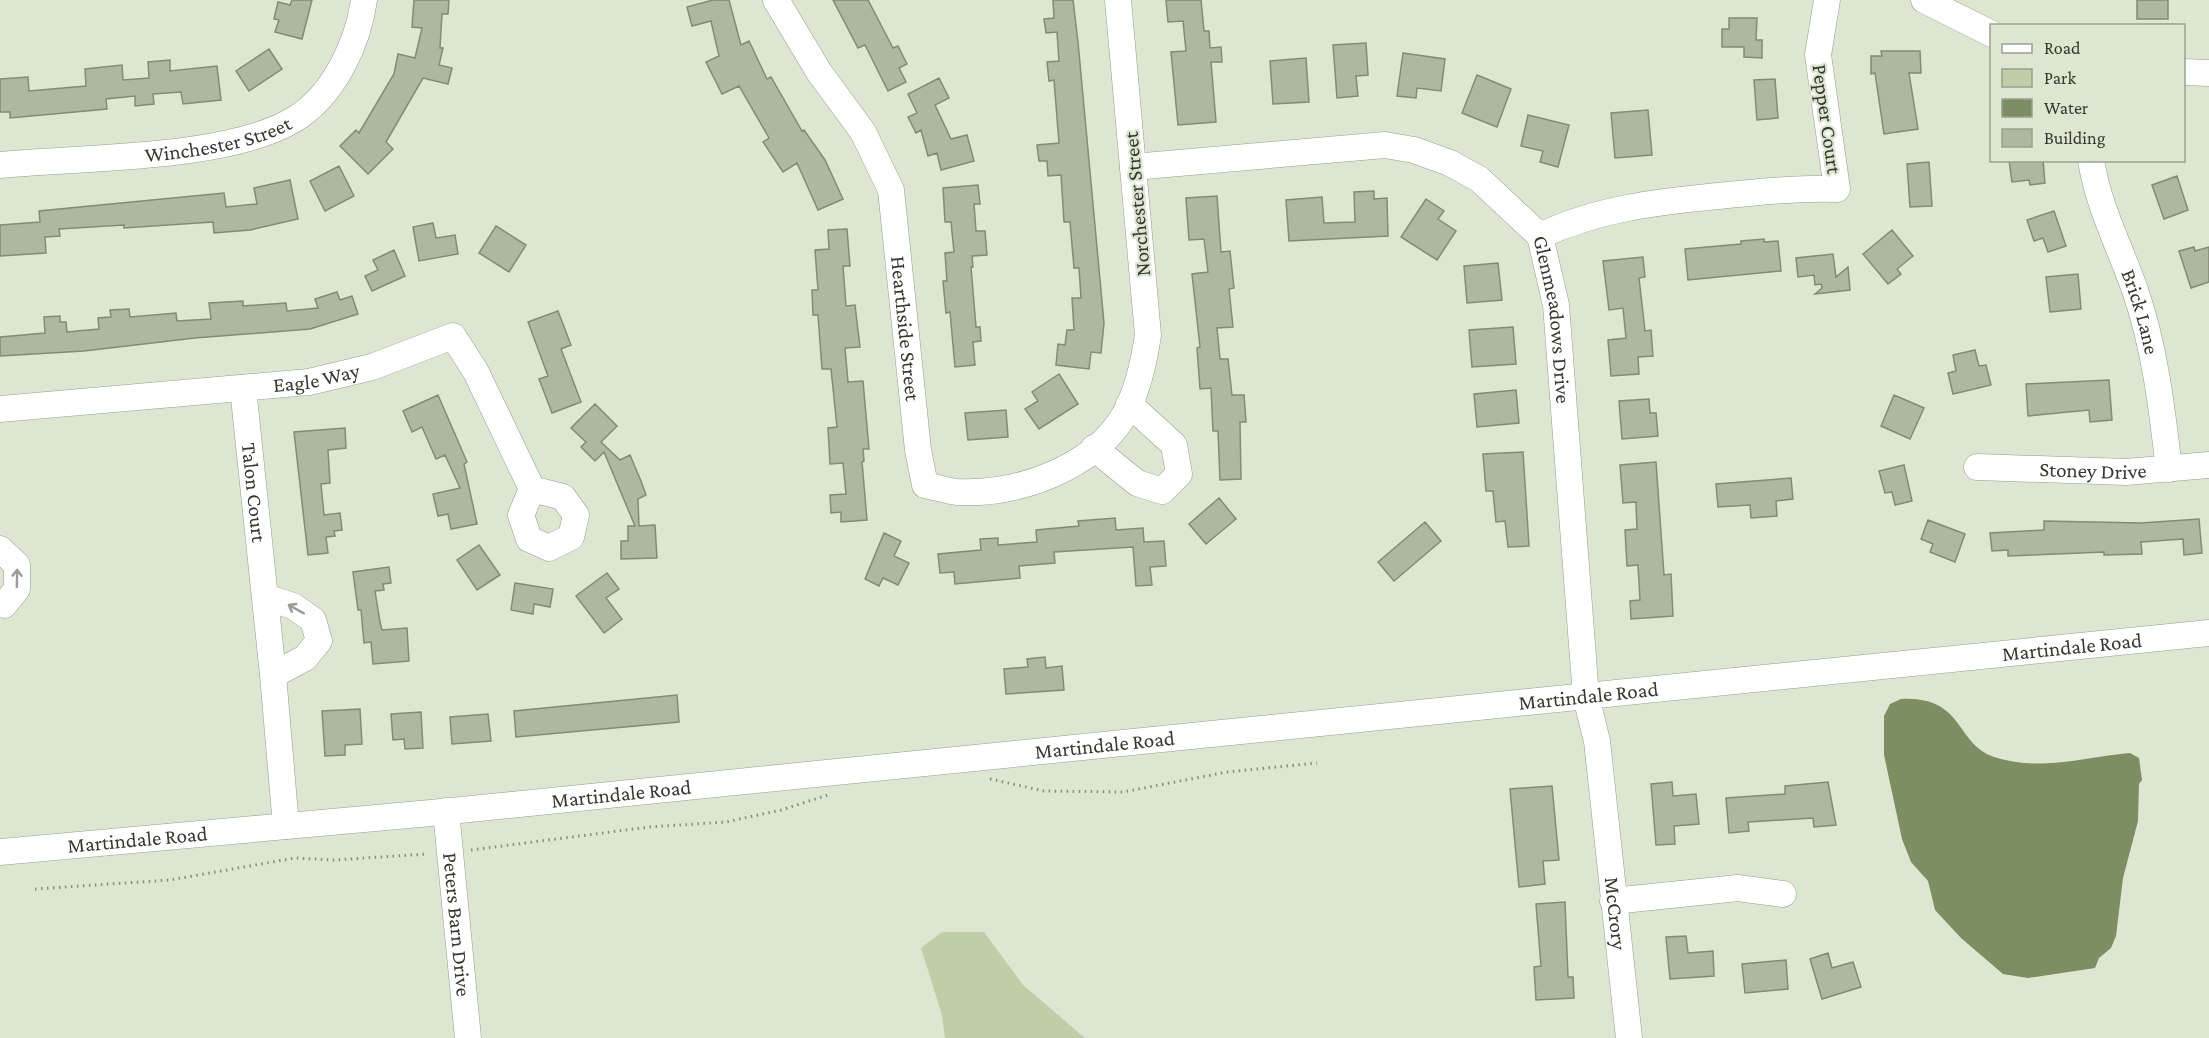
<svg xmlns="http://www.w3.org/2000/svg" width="2209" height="1038" viewBox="0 0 2209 1038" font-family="'Crimson Pro',serif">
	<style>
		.green { fill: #bfcea7 }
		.water { fill: #7e8e63 }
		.building { fill: #aeb7a2; stroke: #838b78; stroke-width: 1.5 }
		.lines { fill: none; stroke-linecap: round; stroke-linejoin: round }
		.minor-casing { stroke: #969e8a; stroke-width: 27 }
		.path { stroke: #888d7f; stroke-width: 3; stroke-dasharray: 1.5 4.5; stroke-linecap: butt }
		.minor { stroke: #fff; stroke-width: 26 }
		.oneway { stroke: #9a9c98 }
		.labels { text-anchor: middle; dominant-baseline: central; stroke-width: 4.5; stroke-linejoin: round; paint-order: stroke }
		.street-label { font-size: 21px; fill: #353830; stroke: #dde6d1 }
	</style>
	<rect width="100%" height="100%" fill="#dde6d1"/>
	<path class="green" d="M942,932H984L1023,985L1085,1038H945L942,1015L921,948Z"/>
	<path class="water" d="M1901,699C1965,696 1955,744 1994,757C2040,772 2084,757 2130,753L2139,758L2142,780L2139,784L2138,821L2123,878L2116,936L2111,948L2099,958L2095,968L2028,978L2003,974L1961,938L1935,910L1928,881L1911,862L1902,839L1884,755V716L1890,704Z"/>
	<path class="building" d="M292,0H312L302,39L275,32L279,20L274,19L278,2L290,5Z
		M414,0H449L448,14H442L440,48H443L439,65L452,68L448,84L423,78L386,142L393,149L368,174L340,146L356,130L359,133L394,74L398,54L415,58L422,28L412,27Z
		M713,0H729L741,45L749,41L767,79L771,77L802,131L804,130L825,160L843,199L818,210L797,163L783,172L763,142L769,138L739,86L722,94L706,62L719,56L711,21L692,26L687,7Z
		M833,0H868L893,48L898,46L907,64L899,68L906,82L888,91L865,45L858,48Z
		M1053,0H1073L1078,42L1104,323L1101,353L1091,352L1089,369L1056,365L1058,344L1065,345L1067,330H1074L1072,298H1081L1079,268H1074L1070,222H1064L1061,175L1048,176L1047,161H1039L1037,145L1059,143L1054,80L1049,81L1047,62L1059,61L1057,32L1046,33L1044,19L1054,18Z
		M1166,0H1201L1204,31H1209L1210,48L1221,47L1222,62H1211L1216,122L1178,125L1171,52L1186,51L1183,21L1168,22Z
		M2137,0H2168V19H2137Z
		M1729,18H1757L1756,40H1762V58L1744,57V47H1722V29H1729Z
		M1366,43L1368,75L1356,76L1358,96L1337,98L1333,45Z
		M269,49L282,69L249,91L236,71Z
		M1881,51H1920L1921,73H1909L1918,129L1884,134L1875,73L1871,74V56H1882Z
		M1403,53L1445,59L1441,91L1417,88L1416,98L1397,96Z
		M1306,58L1309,102L1273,104L1270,61Z
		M170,60V71L217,66L221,100L183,104L181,92L153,94L154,104L135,106V96L106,99L107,109L10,118V112H0V79L28,77L29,91L86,86L85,69L122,65L123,80L149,78L148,62Z
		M1477,75L1511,89L1497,127L1462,113Z
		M939,78L949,98L935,105L951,139L967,135L974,161L941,170L937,153L928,156L921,130L916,133L908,117L917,113L908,94Z
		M1775,79L1778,118L1757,120L1754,80Z
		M1648,110L1652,155L1615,158L1611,113Z
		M1528,115L1569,125L1558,167L1540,162L1543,151L1521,146Z
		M2009,160H2043L2045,183L2030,185L2029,180L2012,182Z
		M1929,162L1932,206L1910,207L1907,164Z
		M339,166L354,196L325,211L310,181Z
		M2177,176L2188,210L2164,219L2152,185Z
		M290,180L298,219L250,230L214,233L213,222L124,228V225L59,229L60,236L45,237L46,253L0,256V225L40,222L39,211L224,193L226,207L257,204L254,188Z
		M978,185L980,204H974L976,231H985L987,255L972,256L973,267H971L976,327H980L981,341L973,342L975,365L955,367L950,312L946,313L943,281H947L945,253L954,252L951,222H945L943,188Z
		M1374,191V199L1387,198L1388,236L1289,241L1286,200L1322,197L1324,223L1355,222L1354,192Z
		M1217,196L1221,252L1230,251L1234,288L1229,289L1233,327L1217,328L1220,359H1228L1232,395H1244L1246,422H1240L1241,479L1220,480L1218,431H1213L1211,388L1200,389L1197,348L1200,347L1192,274L1208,272L1204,239L1189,240L1186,198Z
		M1426,199L1444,211L1438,219L1456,231L1437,260L1401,237Z
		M2054,211L2066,246L2048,252L2043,238L2034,241L2027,220Z
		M433,223L436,238L455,235L458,254L419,261L413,227Z
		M496,226L526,245L509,272L479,253Z
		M847,229L850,266H843L846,306L855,305L860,347L845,348L848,382L863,381L869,449H863L864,461L862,462L867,520L841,522V512L831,513L830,495L846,494L843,463L830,464L828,428L837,427L831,369H822L818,315H813L812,290H818L815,250L829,249L828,230Z
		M1892,230L1913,256L1897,269L1901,274L1888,284L1863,254Z
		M1764,239V242L1778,241L1781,271L1688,280L1685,249L1741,244V241Z
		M2194,247L2195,251L2209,247V282L2191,288L2179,251Z
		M394,250L405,276L372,291L365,276L378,270L373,260Z
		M1833,254L1836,277L1848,267L1850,290L1815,294L1822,288L1821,284L1815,285L1814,275L1798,277L1796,258Z
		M1643,257L1645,277L1639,278L1645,331L1651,330L1653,356L1638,357L1639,374L1611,376L1608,340L1626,338L1623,308L1609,310L1603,261Z
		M1498,263L1502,300L1467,303L1464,266Z
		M2078,274L2081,309L2050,312L2046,277Z
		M337,292L340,300L352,296L358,314L310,329L195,338L84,351L0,356V337L45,333L44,317L60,316V322H66L67,332L99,329L98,318L111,317L110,310L129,309L130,317L176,313L177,321L211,319L209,303L243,301V306L286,303L287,311L318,308L315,299Z
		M558,311L571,345L561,349L581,402L552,413L539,379L548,376L528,322Z
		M1513,327L1516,364L1472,367L1469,330Z
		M1975,350L1979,366L1986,365L1991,385L1953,394L1948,373L1956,371L1953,355Z
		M1059,374L1078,404L1039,429L1025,409L1038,401L1032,392Z
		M2109,380L2112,420L2090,422L2089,410L2028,416L2026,384Z
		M1516,390L1519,423L1477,427L1474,394Z
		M438,395L467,462L464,464L477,524L451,529L448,514L438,516L433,494L460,488L445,455L436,459L422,427L412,432L403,411Z
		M1894,395L1924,408L1910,439L1881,426Z
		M1649,399L1650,413H1656L1658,436L1622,439L1619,401Z
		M595,404L617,426L601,442L620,460L630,455L641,481L646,495L638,499L639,526L655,525L657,558L621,559V541H628V526H635L604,452L595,461L581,447L586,442L571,428Z
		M1006,410L1008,437L968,440L965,413Z
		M345,428L346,448L328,450L330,483L321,484L324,515L340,513L342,530L334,531L335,536L326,537L328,553L308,555L294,432Z
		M1523,452L1529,546L1508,547L1505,521L1496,522L1493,491H1486L1483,454Z
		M1656,462L1664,575L1671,574L1673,616L1631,619L1630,601L1640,600L1638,565L1627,566L1625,530L1637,529L1636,502L1623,503L1620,465Z
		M1904,465L1912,501L1895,505L1892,492L1885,493L1879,471Z
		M1791,478L1793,499L1776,501L1777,516L1751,518L1750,505L1718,507L1716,484Z
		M1219,498L1236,519L1206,544L1189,524Z
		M1115,518L1116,530L1143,528L1144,542L1164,541L1166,566L1150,567L1152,585L1136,586L1133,547L1054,552L1055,563L1019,566L1020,578L955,584L954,572L940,573L938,554L981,550L980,539L998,538V545L1037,542L1036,530L1079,526L1078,521Z
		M2199,519L2202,553L2184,555L2183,539L2141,542L2142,554L2104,555V552L2008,556V550L1992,551L1990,533L2044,530V521L2141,523Z
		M1928,520L1965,534L1955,562L1930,552L1933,544L1921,539Z
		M1425,522L1441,541L1394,581L1378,562Z
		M884,533L901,541L894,556L909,563L898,585L883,578L879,586L865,579Z
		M479,545L500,575L477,590L457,560Z
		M389,567L391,583L383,584L384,590L375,591L380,622L382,630L407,628L409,661L373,664L371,642L364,643L361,610H358L353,572Z
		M607,573L619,589L606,598L622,619L604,633L576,596Z
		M515,583L553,589L550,607L534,604L533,614L511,610Z
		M1045,657L1046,668L1062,666L1064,690L1006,694L1004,669L1028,667L1027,659Z
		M677,695L679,722L516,737L514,711Z
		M360,709L362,744L345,745V755L325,756L322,711Z
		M421,712L423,748L405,749L404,739L393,740L391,714Z
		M488,714L491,741L452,744L450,717Z
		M1672,782L1673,796L1696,794L1699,824L1674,826L1675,844L1656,845L1651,784Z
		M1828,782L1836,825L1814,827L1813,818L1748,822L1749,831L1729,833L1726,798L1785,794V786Z
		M1552,786L1559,860L1543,861L1545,884L1519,887L1510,789Z
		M1565,902L1568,977H1573L1574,998L1536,1000L1534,967L1541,966L1536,904Z
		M1686,936L1688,953L1713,951L1714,976L1670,979L1666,937Z
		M1828,953L1832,968L1853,962L1861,987L1822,999L1810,959Z
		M1786,960L1788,989L1745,993L1742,964Z"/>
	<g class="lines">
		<defs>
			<g id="minor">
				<path id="s1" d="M776,0L819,72L863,132L891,190L918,450L925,485C936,487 947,491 957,492C1017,495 1093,469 1125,414C1138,390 1144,362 1148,335L1118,0"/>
				<path d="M1924,0L1992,34"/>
				<path d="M2184,72L2209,73"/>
				<path id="s2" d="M2091,160C2098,206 2120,247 2135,290C2155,348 2162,409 2169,469"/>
				<path id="s3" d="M0,165C81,157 228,160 295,119C334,95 358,43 364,0"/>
				<path id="s4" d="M1133,167L1385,145L1414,150L1450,163L1479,179L1540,236L1556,305L1586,697L1597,741L1629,1038"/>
				<path d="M1540,236C1596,209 1656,202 1718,196C1758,192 1797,188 1837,189L1818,55L1827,0"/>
				<path id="s5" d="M243,388L273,675L286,826"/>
				<path id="s6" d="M0,409L309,382L372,367L453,336L476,372L532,489L521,515L529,539L549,548L571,537L576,515L563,497L532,489"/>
				<path d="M1094,448L1137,483L1162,491L1179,474L1174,445L1129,404"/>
				<path id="s7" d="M1977,467L2126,472L2209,465"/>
				<path d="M0,549L17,565V589L4,605L0,604"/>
				<path d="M265,597L293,606L313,620L319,641L305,658L273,675"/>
				<path id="s8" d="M446,811L468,1038"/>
				<path id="s9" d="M0,852L431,813L2209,633"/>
				<path d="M1613,901L1738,888L1783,894"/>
			</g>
		</defs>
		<use href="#minor" class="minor-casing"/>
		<path class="path" d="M990,779L1044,791L1123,792L1227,772L1317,763
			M471,850L649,827L726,822L781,810L828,795
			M35,889L170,880L295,858L333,860L428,854"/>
		<use href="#minor" class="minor"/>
	</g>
	<defs><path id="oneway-shaft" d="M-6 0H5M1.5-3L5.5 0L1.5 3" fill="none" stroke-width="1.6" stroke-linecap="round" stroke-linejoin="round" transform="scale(1.5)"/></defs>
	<g class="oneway">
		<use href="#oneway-shaft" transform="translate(17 578) rotate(-89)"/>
		<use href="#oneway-shaft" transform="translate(296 609) rotate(-151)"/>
	</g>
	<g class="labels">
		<g class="street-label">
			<text transform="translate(1827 119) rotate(82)">Pepper Court</text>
			<text stroke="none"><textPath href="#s3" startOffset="220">Winchester Street</textPath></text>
			<text transform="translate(1137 204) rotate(-95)">Norchester Street</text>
			<text stroke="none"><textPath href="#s2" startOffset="160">Brick Lane</textPath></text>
			<text stroke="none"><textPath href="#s4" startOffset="522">Glenmeadows Drive</textPath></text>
			<text stroke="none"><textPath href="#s1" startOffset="362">Hearthside Street</textPath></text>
			<text stroke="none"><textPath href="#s6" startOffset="318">Eagle Way</textPath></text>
			<text stroke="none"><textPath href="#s7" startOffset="116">Stoney Drive</textPath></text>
			<text stroke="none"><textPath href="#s5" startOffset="105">Talon Court</textPath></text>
			<text stroke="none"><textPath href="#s9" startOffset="2082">Martindale Road</textPath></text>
			<text stroke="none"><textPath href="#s9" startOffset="1596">Martindale Road</textPath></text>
			<text stroke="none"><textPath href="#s9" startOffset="1110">Martindale Road</textPath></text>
			<text stroke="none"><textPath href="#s9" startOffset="624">Martindale Road</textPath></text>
			<text stroke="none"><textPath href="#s9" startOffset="138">Martindale Road</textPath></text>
			<text stroke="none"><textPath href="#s4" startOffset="1120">McCrory</textPath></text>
			<text stroke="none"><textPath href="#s8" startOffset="114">Peters Barn Drive</textPath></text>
		</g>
	</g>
	<rect x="1990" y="24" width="195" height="138" fill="#dde6d1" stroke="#9aa091" stroke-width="1.5"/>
	<rect x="2002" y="44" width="30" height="9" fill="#ffffff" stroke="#9aa091" stroke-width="1.5"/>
	<text x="2044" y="54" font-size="18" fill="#353830">Road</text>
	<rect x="2002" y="69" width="30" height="18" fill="#bfcea7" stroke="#9aa091" stroke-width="1.5"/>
	<text x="2044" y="84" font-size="18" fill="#353830">Park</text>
	<rect x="2002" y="99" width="30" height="18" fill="#7e8e63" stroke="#9aa091" stroke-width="1.5"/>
	<text x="2044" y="114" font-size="18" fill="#353830">Water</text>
	<rect x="2002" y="129" width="30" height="18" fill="#aeb7a2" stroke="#9aa091" stroke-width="1.5"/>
	<text x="2044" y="144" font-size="18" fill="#353830">Building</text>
</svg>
